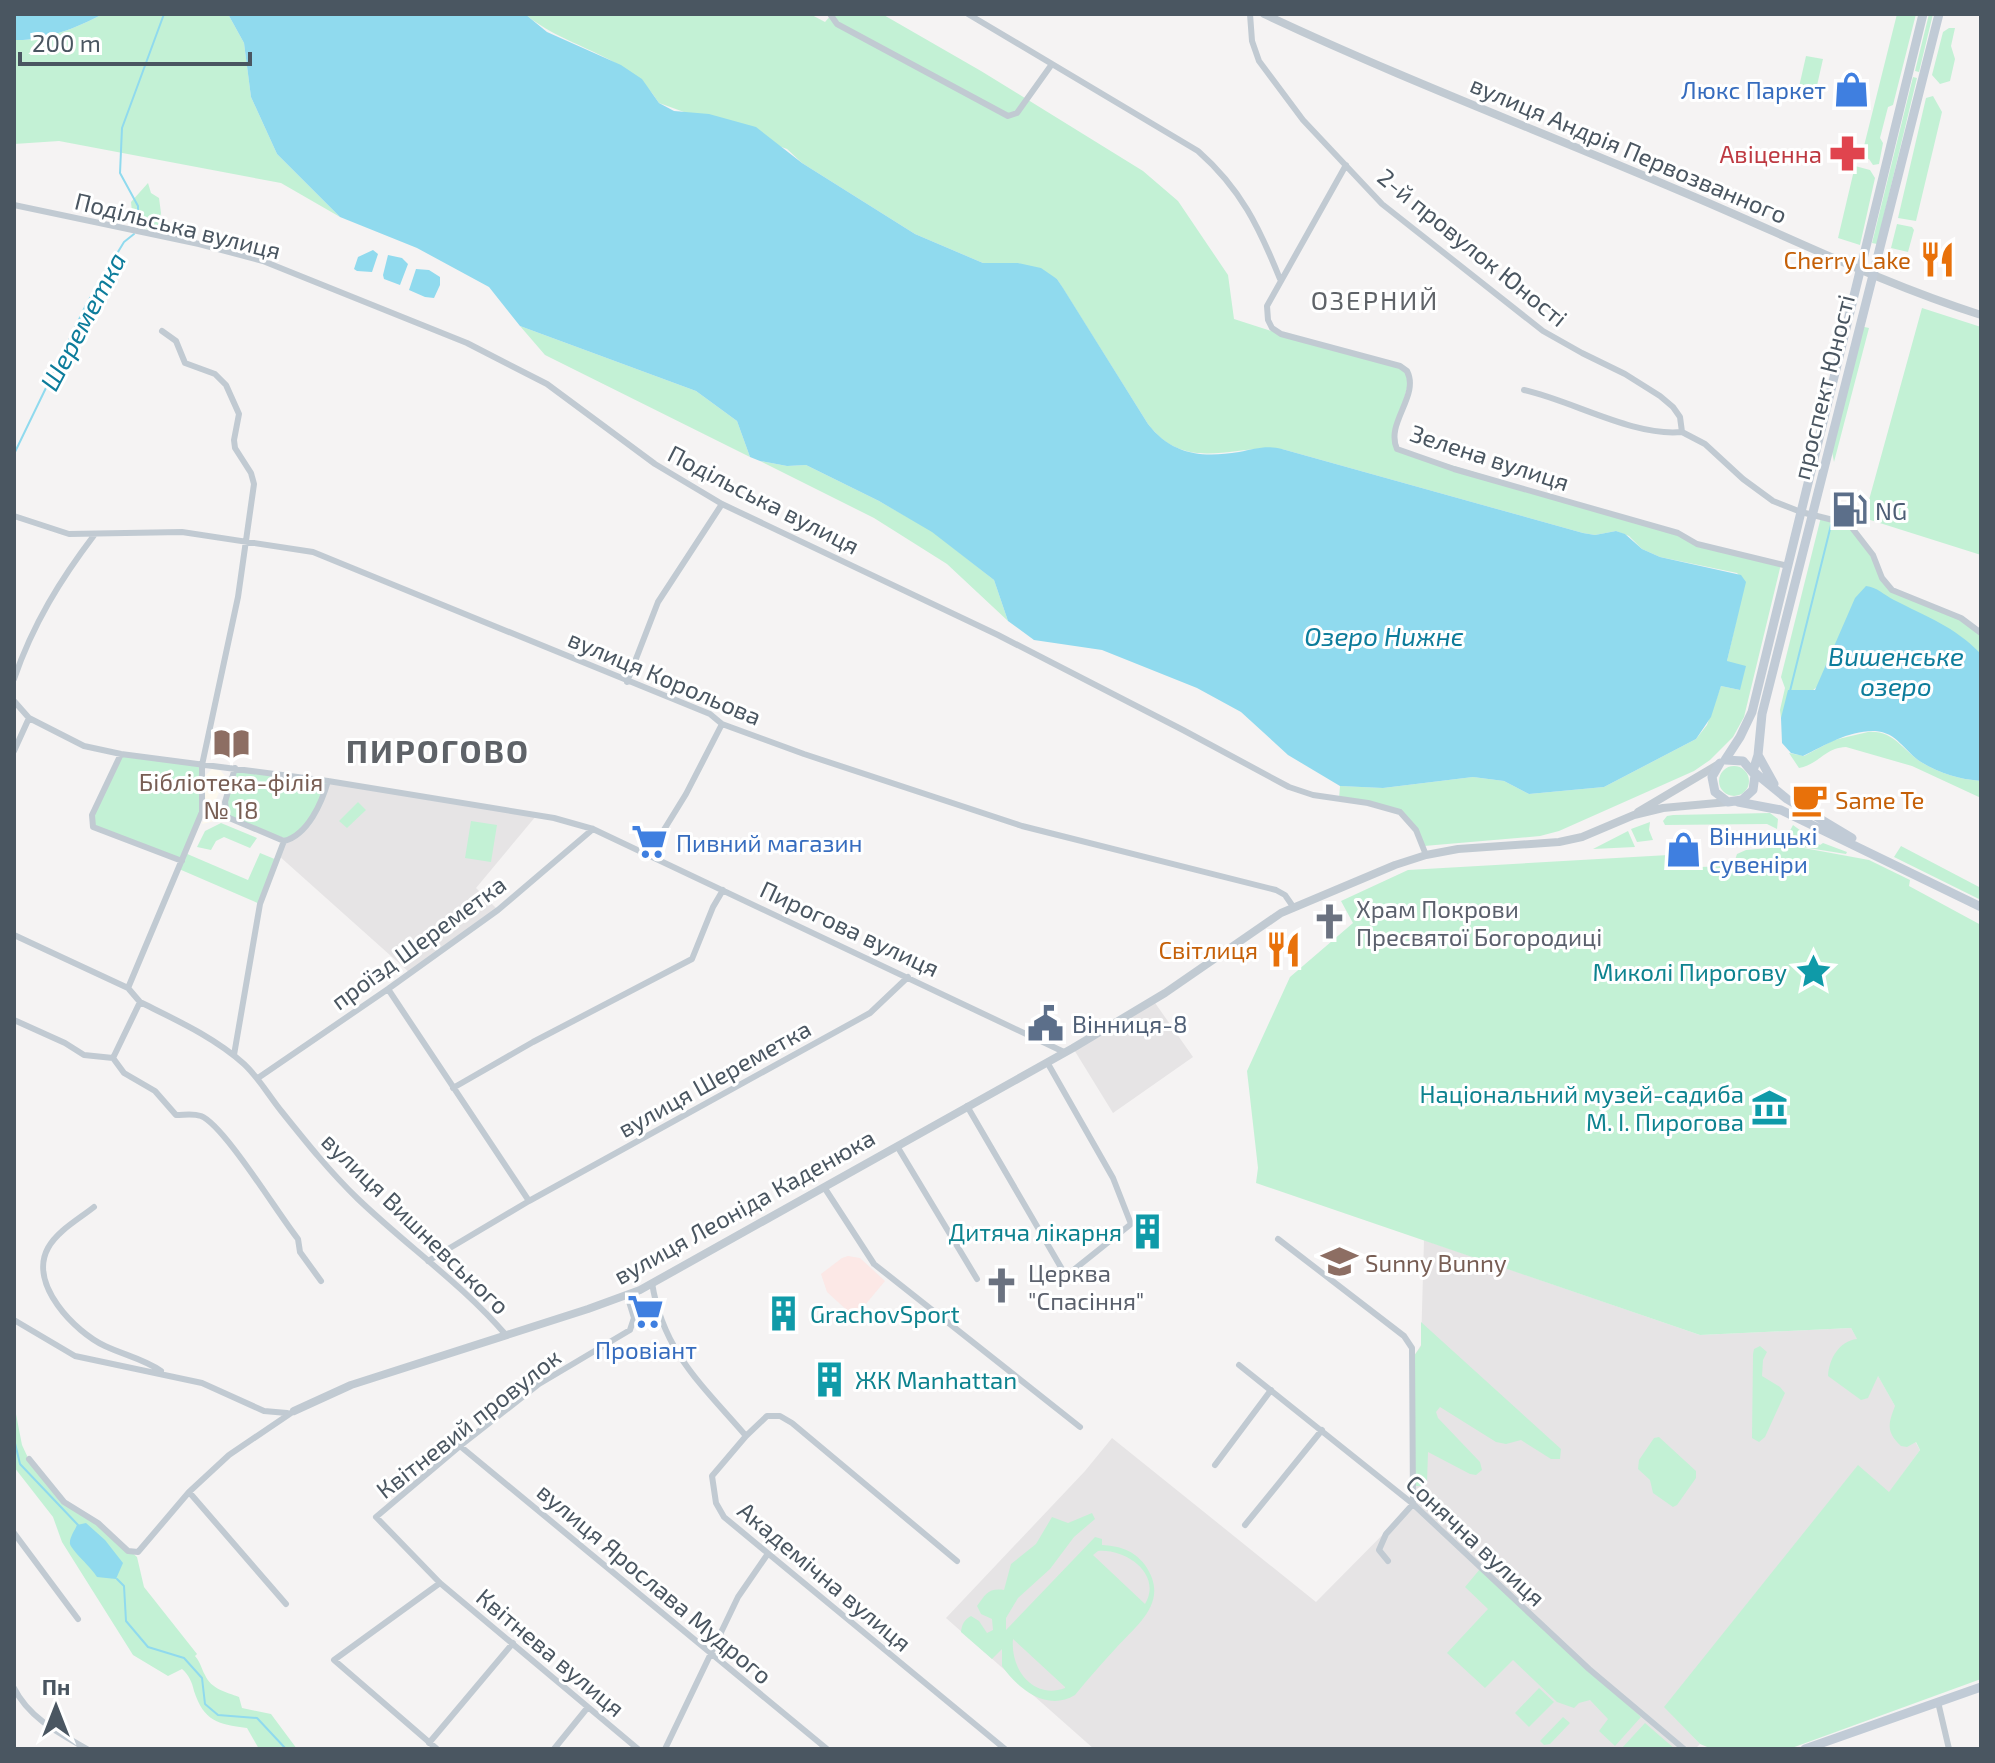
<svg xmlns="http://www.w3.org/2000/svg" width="1995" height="1763" viewBox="0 0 1995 1763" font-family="'Exo 2',sans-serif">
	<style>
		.commercial { fill: #fdf9ef }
		.education { fill: #e6e4e5 }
		.medical { fill: #fce8e6 }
		.green { fill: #c3f1d5; fill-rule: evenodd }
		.water { fill: #90daee }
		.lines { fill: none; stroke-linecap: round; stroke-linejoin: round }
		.stream { stroke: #90daee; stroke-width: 2 }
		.minor { stroke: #c1cad2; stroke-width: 6 }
		.tertiary { stroke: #c1cad2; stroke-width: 8 }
		.secondary { stroke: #c1cbd6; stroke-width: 9 }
		.labels { text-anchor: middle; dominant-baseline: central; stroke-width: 6; stroke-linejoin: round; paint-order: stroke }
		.shop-label { font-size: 24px; fill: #366cbe; stroke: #fff; text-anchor: start }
		.street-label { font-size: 24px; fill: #4a5661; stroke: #fff }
		.health-label { font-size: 24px; fill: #be3a42; stroke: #fff; text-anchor: end }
		.food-label { font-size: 24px; fill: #c56008; stroke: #fff; text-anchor: end }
		.service-label { font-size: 24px; fill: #4e5e75; stroke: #fff; text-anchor: start }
		.education-label { font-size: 24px; fill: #785e54; stroke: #fff }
		.worship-label { font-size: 24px; fill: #5b616d; stroke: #fff; text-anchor: start }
		.culture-label { font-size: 24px; fill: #0d838f; stroke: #fff; text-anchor: end }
		.neighbourhood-label { font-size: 26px; letter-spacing: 2px; fill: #5f6368; stroke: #fff }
		.water-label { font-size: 26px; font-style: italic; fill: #0c7c9b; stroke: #fff }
		.district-label { font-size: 32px; font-weight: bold; letter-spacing: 2px; fill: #5f6368; stroke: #fff }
	</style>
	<rect width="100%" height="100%" fill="#f5f3f3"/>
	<path class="commercial" d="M212,769L221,771L226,777L214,804L216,818L221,823L215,821L202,824L206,812L204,777Z"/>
	<path class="education" d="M328,781L536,816L476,888L498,910L410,973L278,855Z
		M1153,1000L1193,1057L1113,1113L1073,1048Z
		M1424,1240L1700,1335L1851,1328L1920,1450L1889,1493L1858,1466L1665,1707L1700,1744L1695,1749H1094L946,1618L1085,1471L1112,1438L1316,1602L1413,1504L1414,1356L1421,1345Z"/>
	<path class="medical" d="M848,1256L860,1258L885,1281L860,1311L850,1313L827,1292L821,1274L842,1258Z"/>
	<path class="green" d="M103,14H228L244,43L251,97L277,154L340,217L281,183L59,141L14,144V40C45,41 76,28 103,14Z
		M525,14H810L825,22L832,14H882L981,71L1143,171L1178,201L1228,275L1234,319L1281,334L1400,366L1410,377L1394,435L1397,449L1678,533L1691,541L1781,564L1744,717L1733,737L1710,760L1694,771L1559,831L1540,836L1424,846L1400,812L1339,799L1340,786L1383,788L1473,777L1504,781L1529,794L1604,787L1696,739L1707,725L1721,686L1740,690L1727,661L1745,582L1737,573L1660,557L1642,549L1629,536L1616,531L1595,535L1583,533L1282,449C1232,444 1186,474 1148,424L1057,279L1018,263H983L915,234L802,163L787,149L659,103C630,54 566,49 525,14Z
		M1897,14H1916L1893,105L1888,107L1880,138L1883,143L1879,164L1873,165L1869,159L1861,158Z
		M1929,14H1933L1919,72L1915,71Z
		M1949,28H1955L1951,46L1955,59L1950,81L1940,84L1932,75L1943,32Z
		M1806,56L1823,59L1816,90L1799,87Z
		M1913,77L1917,78L1877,244L1872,243Z
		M1933,96L1942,112L1916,221L1898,218L1926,98Z
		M1855,166L1870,170L1875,178L1860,245L1838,238Z
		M148,183L151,193L159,198L161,213L157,232L141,228L132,212L131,202Z
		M1897,224L1912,227L1914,230L1908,252L1891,248Z
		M1922,308L1981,327V555L1864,518Z
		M520,326L696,391L737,421L750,457L545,355Z
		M1860,326L1869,328L1834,462L1830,441Z
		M760,461L787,466L806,465L879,501L932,531L994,580L1008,621L947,564L874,518Z
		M1821,517L1845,522L1873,555L1880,574L1893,590L1953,614L1981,633V657L1820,684L1811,692L1805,708L1781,718L1780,710L1785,688L1781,677Z
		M1868,732C1894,730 1902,750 1921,762C1941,774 1959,779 1981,781V798L1912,766L1846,747C1824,748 1820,764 1799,768L1789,753L1804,756L1834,740Z
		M121,754L202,765V812L185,853L248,880L260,853L277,860L260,904L179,869L182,861L98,831L91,818Z
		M1719 781a15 15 0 1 1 30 0a15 15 0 1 1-30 0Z
		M235,768L328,781L321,805L290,840L231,820L225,802Z
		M358,802L366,810L347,828L339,821Z
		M1770,813L1778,819L1777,829L1767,824L1665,825L1663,821L1667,816L1673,815Z
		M471,821L497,825L491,862L465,858Z
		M1650,822L1649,830L1653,840L1637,842L1631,829Z
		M221,823L257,838L250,848L224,837L216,841L211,850L197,847L205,831Z
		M1793,825L1820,845L1823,843L1847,852L1846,854L1783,844Z
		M1628,831L1635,847L1593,849Z
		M1793,846L1869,860L1910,880L1909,886L1981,925V1679L1789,1749H1712L1700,1744L1664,1707L1858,1465L1889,1492L1920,1450L1916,1442L1907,1447L1901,1446C1886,1432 1888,1424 1895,1406L1878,1376L1868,1398L1861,1400L1828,1376C1829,1359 1839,1341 1857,1339L1851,1328L1700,1335L1256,1183L1258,1168L1247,1071L1290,977L1353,923L1341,901L1408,870L1686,854L1699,867L1733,866L1737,854L1746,850Z
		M1901,846L1981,888V900L1894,857Z
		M1421,1322L1561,1449L1560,1459H1551L1521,1440L1506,1444L1496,1442L1440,1407L1436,1412L1438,1418L1480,1462L1482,1470L1476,1475L1470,1474L1428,1452L1427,1483L1423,1486H1414V1356L1421,1346Z
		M1760,1346L1767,1352L1763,1360L1762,1376L1780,1387L1785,1393L1765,1437L1759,1442L1752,1438L1753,1354L1754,1349Z
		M15,1409L22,1445L29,1460L64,1502L98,1523L137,1557L144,1587L197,1654L195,1656C201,1663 201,1668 205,1675C211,1689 226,1692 239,1697L242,1708L271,1714L297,1749H259L247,1728C217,1724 204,1721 194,1691C192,1682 189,1675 182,1669L168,1676L133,1655L62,1542L53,1517L14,1467Z
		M1659,1437L1696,1471V1478L1677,1505L1673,1507L1653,1493L1650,1480L1638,1469L1639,1460L1654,1438Z
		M1092,1513L1095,1519L1074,1537L1050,1569L1018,1598L1006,1618V1630L1095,1537L1102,1539V1545C1119,1546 1134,1550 1145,1565C1170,1601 1139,1623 1116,1648C1102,1663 1088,1679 1075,1695C1047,1712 1018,1689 1002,1666V1649L992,1659L961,1632C962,1624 964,1620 971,1616L979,1621L987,1633L993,1630L992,1619L981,1614L977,1606C986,1594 988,1588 1004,1590L1011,1564L1036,1544L1052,1517L1068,1523ZM1098,1551C1125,1548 1163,1574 1145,1604L1093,1555ZM1013,1639L1065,1687V1688C1033,1700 1010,1669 1013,1639Z
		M1480,1569L1641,1717L1615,1746L1599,1731L1608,1719L1590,1700L1579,1703L1574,1708L1557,1702L1513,1660L1485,1688L1447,1653L1488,1609L1465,1587Z
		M1539,1688L1554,1702L1529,1727L1515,1713Z
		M1563,1717L1570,1723L1550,1744L1544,1745L1540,1741Z
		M1645,1723L1675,1749H1621Z"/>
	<path class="water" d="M14,14H103C76,28 45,41 14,40Z
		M228,14H525L547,32L621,65L642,79L659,103L674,111L709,114L756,127L802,163L915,234L983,263H1018L1041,268L1057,279L1063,288L1148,424C1172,455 1202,458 1239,452C1255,449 1266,445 1282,449L1583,533L1595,535L1616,531L1625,534L1642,549L1660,557L1741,575L1746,582L1727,661L1746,666L1740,690L1721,686L1711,717L1696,739L1604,787L1529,794L1504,781L1473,777L1383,788L1340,786L1288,755L1241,712L1197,688L1102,650L1034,640L1008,621L994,580L932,532L879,501L806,465L787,466L760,461L750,457L737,421L696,391L520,326L489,287L417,248L340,217L277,154L251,97L244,43Z
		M373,250L378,254L372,272L357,271L354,269L358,257Z
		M388,255L402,258L408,264L400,285L384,279L383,275Z
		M416,269L429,270L440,277V285L434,298L425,297L409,290Z
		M1866,586C1877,587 1884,595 1894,600C1927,617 1954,626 1981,654V781C1959,779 1941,774 1921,762C1905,752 1897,732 1875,731C1850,730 1825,745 1803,756L1791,753L1782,743L1781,718L1788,690H1815L1855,598Z
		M86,1523L105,1540L123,1563L116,1579L97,1577C92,1568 72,1551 70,1544C69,1538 75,1530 77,1525Z"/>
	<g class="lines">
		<path class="stream" d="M138,227V206L120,173L122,128L164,14
			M14,454L87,303L124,242L134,234
			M1790,691L1831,525
			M14,1439L20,1464L78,1525
			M117,1579L124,1586L126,1621L148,1647L184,1658L202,1678L205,1704L218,1715L257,1718L286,1749"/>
		<path class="minor" d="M830,14L837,24L1008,116L1017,113L1052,64
			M968,14L1198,151C1241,189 1259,227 1280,279
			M1250,14L1252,41L1259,61L1303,120L1382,204L1543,331L1582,353L1625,374L1660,396L1673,407L1680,417L1682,432L1705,444L1743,479L1773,501L1801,512L1849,524L1873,555L1882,578L1892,590L1961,618L1981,633
			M1346,165L1267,306L1268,320L1272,328L1281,334L1400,366L1407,371C1420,396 1385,423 1397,449L1454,469L1678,533L1697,544L1788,566
			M14,205L199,244L263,261L467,343L547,384L655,464L722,504L998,635L1183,730L1289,787L1313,795L1368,803L1400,812L1416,830L1426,855
			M1524,390C1573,401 1634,437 1682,432
			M14,516L69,534L182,532L313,552L710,714L722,724L804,754L1022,826L1276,890L1285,895L1294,908
			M14,679C33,624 60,580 95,534
			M627,682L658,602L722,504
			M14,701L29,718L84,746L121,754L328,781L554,818L593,829L1064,1052
			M14,751L29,718
			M121,754L92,815L93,827L182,861
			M235,768L225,802L227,817L284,841C308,835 322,802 328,781
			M649,854L686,794L722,724
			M14,935L128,988L140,1002
			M128,988L202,812V765L238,597L254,484L251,473L235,448L234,440L239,414L226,385L215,374L185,363L176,341L162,331
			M388,989L529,1201
			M14,1020L65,1043L84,1055L113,1058L140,1002C176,1020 214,1037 244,1064C259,1078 269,1096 282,1112C306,1142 330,1172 358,1199C407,1246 462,1284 506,1335
			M234,1055L260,904L284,841
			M113,1058L124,1073L155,1091L176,1115C185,1115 192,1113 201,1116C224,1125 278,1214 298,1239L300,1252L321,1281
			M258,1078L388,989L498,910L593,829
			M453,1088L533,1042L692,959L713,907L723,890
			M967,1106L1066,1276L1131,1224L1113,1178L1047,1062
			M897,1146L977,1279
			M824,1187L874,1264L1080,1427
			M94,1207C79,1219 57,1231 48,1248C28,1284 75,1332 105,1346C124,1355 144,1359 161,1371
			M1278,1239L1404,1336L1412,1348L1413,1504L1386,1534L1379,1550L1388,1561
			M428,1261L529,1201L870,1013L908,977
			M652,1283C663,1352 703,1386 746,1436L712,1476L716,1503L724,1517L1005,1749
			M627,1295L634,1318L630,1330L539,1384L460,1446L376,1517L440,1583L638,1749
			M14,1320L75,1356L202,1383L264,1411L287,1413
			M1239,1365L1413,1504L1589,1669L1684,1749
			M746,1436L767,1416H780L792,1423L957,1561
			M460,1446L827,1749
			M29,1459L64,1502L98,1523L128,1551L138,1552L189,1492L229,1455L294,1411
			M1215,1465L1271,1390
			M189,1492L286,1604
			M1245,1525L1322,1430
			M14,1533L78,1619
			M14,1688C29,1718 59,1733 87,1749
			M1938,1702L1949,1749
			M429,1743L513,1643
			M437,1749L334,1660L440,1583
			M554,1749L588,1707
			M665,1749L738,1597L767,1555"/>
		<path class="tertiary" d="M1264,14C1400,78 1540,131 1678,190C1779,232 1877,282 1981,315
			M1638,812L1719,764
			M294,1411L351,1385L588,1309L640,1290L1073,1048L1165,993L1281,913L1395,865L1426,855L1458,849L1559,842L1582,837L1634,815L1663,808L1728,802"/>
		<path class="secondary" d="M1758,755L1774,784
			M1725,760L1740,737L1752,712L1923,14
			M1720,763L1712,777L1715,792L1728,802L1742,800L1753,790L1755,775L1743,761L1725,760
			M1753,771L1758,755L1762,714L1939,14
			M1754,772L1787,799L1852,838
			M1738,802L1781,810L1981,907
			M1805,1749L1981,1687"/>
	</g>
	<defs>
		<symbol id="shop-bare" viewBox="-9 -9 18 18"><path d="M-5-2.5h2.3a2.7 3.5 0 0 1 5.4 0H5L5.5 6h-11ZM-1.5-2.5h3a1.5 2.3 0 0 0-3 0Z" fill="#3f7fe0" stroke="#fff" stroke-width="2.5" paint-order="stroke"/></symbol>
		<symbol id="pharmacy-bare" viewBox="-9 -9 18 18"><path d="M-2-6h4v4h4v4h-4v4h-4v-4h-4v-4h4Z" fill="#e0444e" stroke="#fff" stroke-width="2.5" paint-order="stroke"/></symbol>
		<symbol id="restaurant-bare" viewBox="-9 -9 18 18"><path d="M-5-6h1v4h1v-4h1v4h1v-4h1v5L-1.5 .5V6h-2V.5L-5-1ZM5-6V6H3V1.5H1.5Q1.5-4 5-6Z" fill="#e8710a" stroke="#fff" stroke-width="2.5" paint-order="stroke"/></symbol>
		<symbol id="fuel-bare" viewBox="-9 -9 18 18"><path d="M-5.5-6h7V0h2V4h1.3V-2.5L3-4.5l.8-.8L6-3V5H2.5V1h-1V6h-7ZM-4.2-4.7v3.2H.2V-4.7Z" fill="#5c6f8a" stroke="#fff" stroke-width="2.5" paint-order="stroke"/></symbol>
		<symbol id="library-bare" viewBox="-9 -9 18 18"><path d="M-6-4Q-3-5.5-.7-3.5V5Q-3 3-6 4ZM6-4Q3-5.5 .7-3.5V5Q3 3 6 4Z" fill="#8d6e63" stroke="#fff" stroke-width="2.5" paint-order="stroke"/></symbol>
		<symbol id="cafe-bare" viewBox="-9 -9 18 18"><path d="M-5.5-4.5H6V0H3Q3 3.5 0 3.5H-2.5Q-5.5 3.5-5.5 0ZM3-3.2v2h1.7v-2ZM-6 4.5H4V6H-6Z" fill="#e8710a" stroke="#fff" stroke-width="2.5" paint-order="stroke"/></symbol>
		<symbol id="supermarket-bare" viewBox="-9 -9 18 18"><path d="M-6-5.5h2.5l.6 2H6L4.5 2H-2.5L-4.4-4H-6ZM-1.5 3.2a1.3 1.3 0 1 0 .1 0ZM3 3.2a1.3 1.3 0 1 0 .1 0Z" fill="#3f7fe0" stroke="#fff" stroke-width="2.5" paint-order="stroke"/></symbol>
		<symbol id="church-bare" viewBox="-9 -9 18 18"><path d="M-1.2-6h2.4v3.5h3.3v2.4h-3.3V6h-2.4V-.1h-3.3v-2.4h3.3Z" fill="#6b7280" stroke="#fff" stroke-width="2.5" paint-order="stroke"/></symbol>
		<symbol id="sight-bare" viewBox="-9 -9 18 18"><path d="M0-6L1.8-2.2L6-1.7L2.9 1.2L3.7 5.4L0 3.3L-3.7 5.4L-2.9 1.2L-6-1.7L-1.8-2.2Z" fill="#0f9aa8" stroke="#fff" stroke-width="2.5" paint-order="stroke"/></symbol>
		<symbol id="civic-bare" viewBox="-9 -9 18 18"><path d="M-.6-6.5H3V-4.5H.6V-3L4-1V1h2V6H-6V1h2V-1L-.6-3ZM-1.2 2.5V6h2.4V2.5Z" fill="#5c6f8a" stroke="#fff" stroke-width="2.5" paint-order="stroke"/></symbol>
		<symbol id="museum-bare" viewBox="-9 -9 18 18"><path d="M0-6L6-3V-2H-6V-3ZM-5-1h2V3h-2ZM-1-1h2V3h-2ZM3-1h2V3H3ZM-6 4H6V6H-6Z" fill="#0f9aa8" stroke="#fff" stroke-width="2.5" paint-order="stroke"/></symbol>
		<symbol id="building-bare" viewBox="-9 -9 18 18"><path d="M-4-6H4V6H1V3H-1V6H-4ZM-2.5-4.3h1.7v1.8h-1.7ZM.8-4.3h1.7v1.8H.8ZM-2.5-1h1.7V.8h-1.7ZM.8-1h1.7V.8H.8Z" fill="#0f9aa8" stroke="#fff" stroke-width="2.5" paint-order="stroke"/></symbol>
		<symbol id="school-bare" viewBox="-9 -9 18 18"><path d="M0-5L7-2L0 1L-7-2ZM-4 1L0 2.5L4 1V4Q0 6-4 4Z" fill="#8d6e63" stroke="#fff" stroke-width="2.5" paint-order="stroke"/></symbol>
	</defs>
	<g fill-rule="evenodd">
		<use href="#shop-bare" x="1826" y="64" width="51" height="51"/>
		<use href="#pharmacy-bare" x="1822" y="128" width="51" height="51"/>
		<use href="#restaurant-bare" x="1912" y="234" width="51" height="51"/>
		<use href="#fuel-bare" x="1824" y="484" width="51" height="51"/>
		<use href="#library-bare" x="206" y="718" width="51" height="51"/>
		<use href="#cafe-bare" x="1784" y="774" width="51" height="51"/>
		<use href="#supermarket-bare" x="624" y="816" width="51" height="51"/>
		<use href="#shop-bare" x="1658" y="824" width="51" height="51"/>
		<use href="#church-bare" x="1304" y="896" width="51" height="51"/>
		<use href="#restaurant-bare" x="1258" y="924" width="51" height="51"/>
		<use href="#sight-bare" x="1788" y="946" width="51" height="51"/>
		<use href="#civic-bare" x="1020" y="998" width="51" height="51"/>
		<use href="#museum-bare" x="1744" y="1082" width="51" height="51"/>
		<use href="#building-bare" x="1122" y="1206" width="51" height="51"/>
		<use href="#school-bare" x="1314" y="1236" width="51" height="51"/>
		<use href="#church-bare" x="976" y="1260" width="51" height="51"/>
		<use href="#supermarket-bare" x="620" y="1286" width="51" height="51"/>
		<use href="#building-bare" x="758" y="1288" width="51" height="51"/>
		<use href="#building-bare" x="804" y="1354" width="51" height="51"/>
	</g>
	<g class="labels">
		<g class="shop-label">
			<text x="1826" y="89" text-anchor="end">Люкс Паркет</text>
			<text x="1709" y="835">Вінницькі<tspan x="1709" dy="28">сувеніри</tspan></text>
			<text x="676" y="842">Пивний магазин</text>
			<text x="646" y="1349" text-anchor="middle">Провіант</text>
		</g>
		<g class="street-label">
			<text transform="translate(1629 149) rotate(23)">вулиця Андрія Первозванного</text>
			<text transform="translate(178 225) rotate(14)">Подільська вулиця</text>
			<text transform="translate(1473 247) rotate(39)">2-й провулок Юності</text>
			<text transform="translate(1823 387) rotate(-76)">проспект Юності</text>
			<text transform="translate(1490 457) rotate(18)">Зелена вулиця</text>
			<text transform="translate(764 499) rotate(27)">Подільська вулиця</text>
			<text transform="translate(665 677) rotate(23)">вулиця Корольова</text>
			<text transform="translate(850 928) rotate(25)">Пирогова вулиця</text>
			<text transform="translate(418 942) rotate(-36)">проїзд Шереметка</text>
			<text transform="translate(714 1078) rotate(-29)">вулиця Шереметка</text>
			<text transform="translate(744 1206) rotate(-29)">вулиця Леоніда Каденюка</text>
			<text transform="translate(416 1223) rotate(44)">вулиця Вишневського</text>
			<text transform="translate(468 1423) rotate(-38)">Квітневий провулок</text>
			<text transform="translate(1476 1540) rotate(43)">Сонячна вулиця</text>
			<text transform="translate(825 1576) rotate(40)">Академічна вулиця</text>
			<text transform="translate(655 1583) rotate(40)">вулиця Ярослава Мудрого</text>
			<text transform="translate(551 1652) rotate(40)">Квітнева вулиця</text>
		</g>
		<g class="health-label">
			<text x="1822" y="153">Авіценна</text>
		</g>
		<g class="food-label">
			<text x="1911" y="259">Cherry Lake</text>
			<text x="1835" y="799" text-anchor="start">Same Te</text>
			<text x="1258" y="949">Світлиця</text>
		</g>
		<g class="service-label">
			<text x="1875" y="510">NG</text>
			<text x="1072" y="1023">Вінниця-8</text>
		</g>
		<g class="education-label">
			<text x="231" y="781">Бібліотека-філія<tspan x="231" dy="28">№ 18</tspan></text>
			<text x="1365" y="1262" text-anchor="start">Sunny Bunny</text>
		</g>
		<g class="worship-label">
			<text x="1356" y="908">Храм Покрови<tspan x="1356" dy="28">Пресвятої Богородиці</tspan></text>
			<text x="1028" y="1272">Церква<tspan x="1028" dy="28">"Спасіння"</tspan></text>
		</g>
		<g class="culture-label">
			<text x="1787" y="971">Миколі Пирогову</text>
			<text x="1744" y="1093">Національний музей-садиба<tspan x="1744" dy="28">М. І. Пирогова</tspan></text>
			<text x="1122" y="1231">Дитяча лікарня</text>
			<text x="810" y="1313" text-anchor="start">GrachovSport</text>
			<text x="855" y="1379" text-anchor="start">ЖК Manhattan</text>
		</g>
		<g class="neighbourhood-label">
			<text x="1375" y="299">ОЗЕРНИЙ</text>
		</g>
		<g class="water-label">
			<text transform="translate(82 321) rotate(-62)">Шереметка</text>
			<text x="1384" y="635">Озеро Нижнє</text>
			<text x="1896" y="655">Вишенське<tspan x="1896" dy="30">озеро</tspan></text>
		</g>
		<g class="district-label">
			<text x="438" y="750">ПИРОГОВО</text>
		</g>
	</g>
	<rect width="1995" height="1763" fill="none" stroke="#4a5661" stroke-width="32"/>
	<g transform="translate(56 1707)" stroke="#ffffff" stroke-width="6" paint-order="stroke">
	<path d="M0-6L14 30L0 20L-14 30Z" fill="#4a5661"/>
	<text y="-12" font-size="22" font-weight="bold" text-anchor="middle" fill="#4a5661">Пн</text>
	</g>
	<path d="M20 52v12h230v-12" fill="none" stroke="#4a5661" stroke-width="4"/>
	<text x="32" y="52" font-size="24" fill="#4a5661" stroke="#ffffff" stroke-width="6" paint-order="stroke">200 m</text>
</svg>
